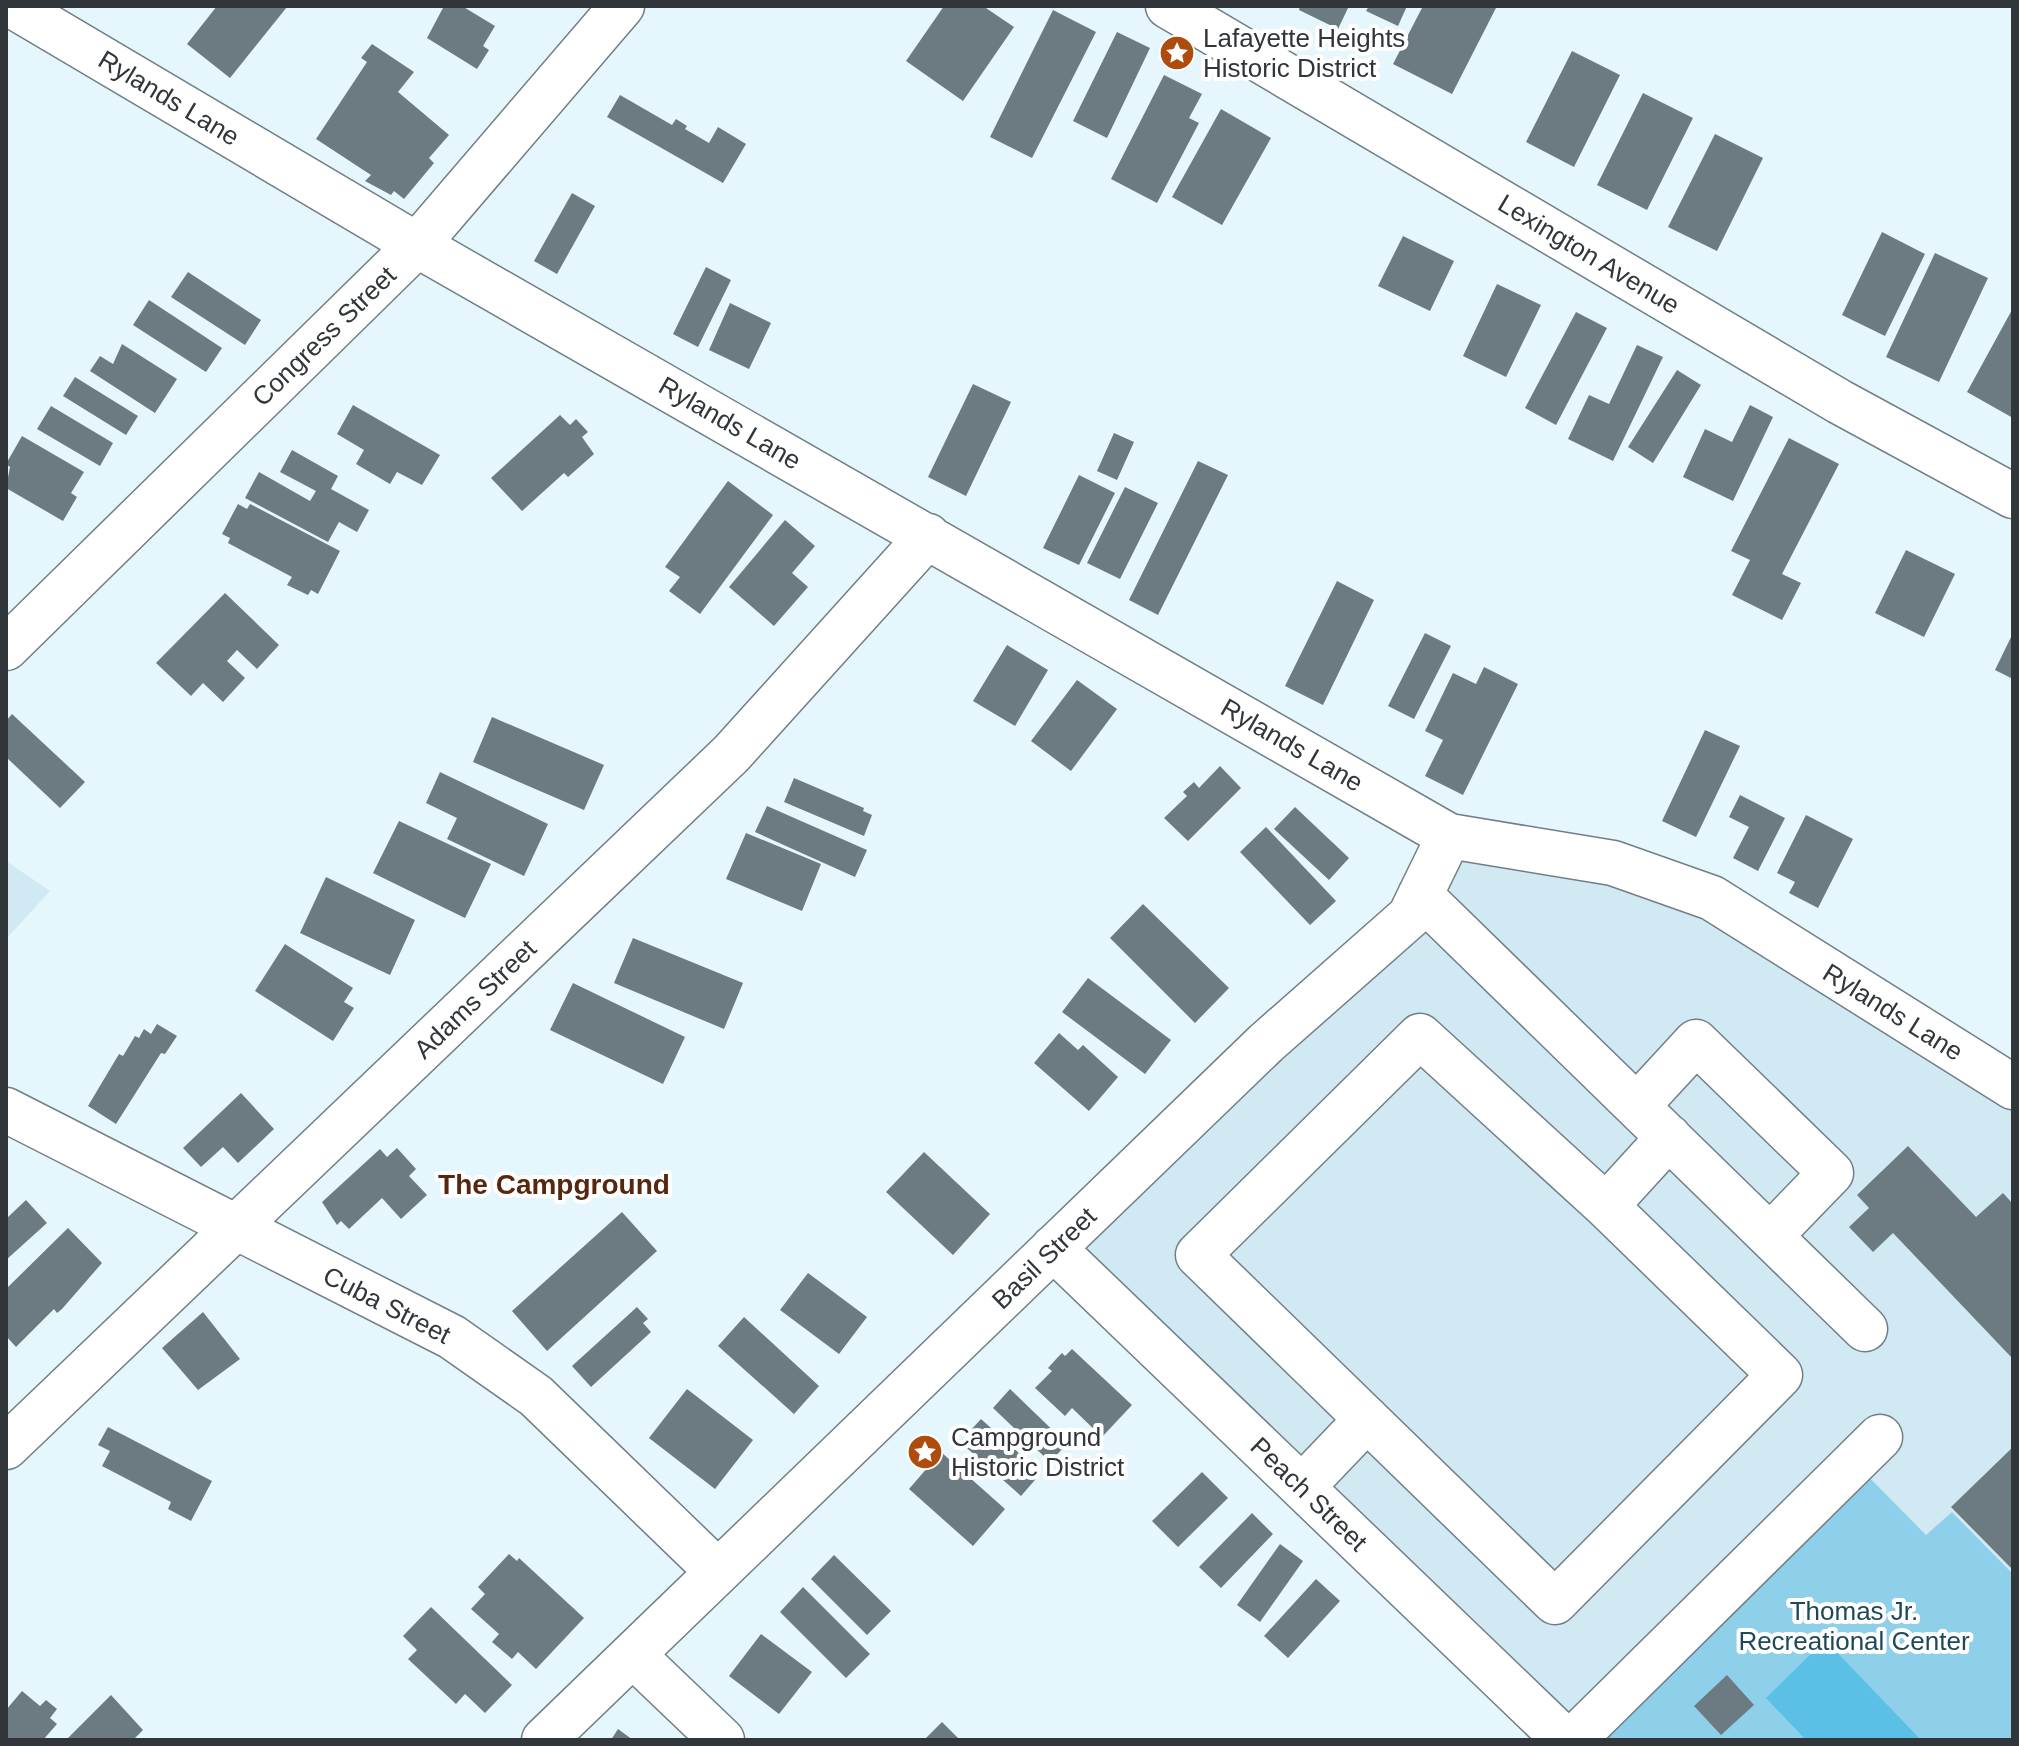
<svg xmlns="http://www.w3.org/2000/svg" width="2019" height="1746" viewBox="0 0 2019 1746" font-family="Arial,sans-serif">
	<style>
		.built { fill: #d0e9f3 }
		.green { fill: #8ecfea }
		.water { fill: #5bbfe6 }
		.building { fill: #6c7b81 }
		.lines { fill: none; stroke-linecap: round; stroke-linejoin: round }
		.minor-casing { stroke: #707f86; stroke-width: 47 }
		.minor { stroke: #fff; stroke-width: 44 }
		.labels { text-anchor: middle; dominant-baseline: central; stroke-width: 8; stroke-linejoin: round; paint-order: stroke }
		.poi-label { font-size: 26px; fill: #303639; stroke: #fff; text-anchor: start }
		.street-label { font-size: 26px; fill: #303639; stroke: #fff }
		.park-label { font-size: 26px; fill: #1d4959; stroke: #fff }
		.neighbourhood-label { font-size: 28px; font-weight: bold; fill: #57270d; stroke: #fff }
	</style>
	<rect width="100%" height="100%" fill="#e5f6fd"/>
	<path class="built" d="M1449,836L1613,863L2013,1087V1574L1952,1512L1926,1536L1573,1740L1053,1248L1410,916Z
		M6,861L50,891L6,939Z"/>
	<path class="green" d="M1855,1463L1926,1535L1952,1512L2013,1574V1740H1598Z"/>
	<path class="water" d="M1825,1640L1921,1740H1806L1766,1698Z"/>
	<path class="building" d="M217,6L287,7L230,78L187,44Z
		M444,6H462L495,26L483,46L489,50L477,69L427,38Z
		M944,6H983L1014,27L963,101L906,61Z
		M1300,6H1349L1338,29L1299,10Z
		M1369,6H1407L1398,26L1366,11Z
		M1423,6H1497L1452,94L1393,64Z
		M1053,10L1096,32L1032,158L990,137Z
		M1117,32L1150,48L1107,138L1073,121Z
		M372,44L414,72L398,92L449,135L429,158L434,163L404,199L394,191L391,195L365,181L371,175L316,139L367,62L361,58Z
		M1572,51L1620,75L1574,167L1526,142Z
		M1164,75L1202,94L1189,118L1199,123L1157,203L1111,179Z
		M1643,93L1693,118L1647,210L1597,185Z
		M620,95L672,125L676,119L687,126L685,129L709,143L718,127L746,144L723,183L607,117Z
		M1221,109L1271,138L1222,225L1172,197Z
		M1715,134L1763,158L1717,251L1668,227Z
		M572,193L595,206L557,274L534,261Z
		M1882,232L1925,254L1885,336L1842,315Z
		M1403,236L1454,261L1430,311L1378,286Z
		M1935,253L1988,278L1939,382L1886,357Z
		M706,267L731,280L698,347L673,334Z
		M188,272L261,320L245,345L171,297Z
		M1497,284L1541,305L1506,377L1463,356Z
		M149,300L222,348L206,372L133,325Z
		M730,303L771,323L749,369L709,350Z
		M2013,308V418L1967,392Z
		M1576,312L1607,328L1556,425L1525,408Z
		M122,344L177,379L155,413L90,371L100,356L113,364Z
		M1637,345L1663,357L1613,461L1568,439L1589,395L1609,404Z
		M1677,370L1701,385L1653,463L1628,447Z
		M75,377L138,416L126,435L63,396Z
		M973,384L1011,402L966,496L928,477Z
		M353,405L440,455L422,485L397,472L390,484L356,464L364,450L337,434Z
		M1750,405L1773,417L1733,501L1683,477L1705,429L1732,442Z
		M51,406L113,443L100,466L37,429Z
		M560,415L570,425L576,419L588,432L582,437L594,454L568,477L564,473L522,511L491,478Z
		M1114,433L1134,442L1117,480L1097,471Z
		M22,436L84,472L71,493L77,497L63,521L6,488L10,467L6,464Z
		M1789,438L1839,464L1782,574L1801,583L1782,620L1732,595L1750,560L1731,551Z
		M292,450L338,476L331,489L369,510L357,532L339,522L328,542L245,498L259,472L310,501L316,491L280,472Z
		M1198,461L1228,475L1158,615L1129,600Z
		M1079,475L1115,493L1079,565L1043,548Z
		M728,481L773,515L700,614L669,591L680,577L665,567Z
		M1125,487L1158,503L1120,579L1087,563Z
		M238,504L247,509L250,504L254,506L340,551L318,594L311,590L308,595L287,585L292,577L228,543L230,538L222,534Z
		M785,520L815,546L792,573L808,587L774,626L729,587Z
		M1906,550L1955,574L1924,637L1875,613Z
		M1337,581L1374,600L1323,705L1285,686Z
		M225,593L279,645L257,669L237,650L227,661L245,678L223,702L203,683L191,696L156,663Z
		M1425,633L1451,646L1414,719L1388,706Z
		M2013,633V679L1995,670Z
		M1007,645L1048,670L1015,726L973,701Z
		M1484,667L1518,684L1463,795L1425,776L1443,740L1425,731L1453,673L1476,684Z
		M1077,680L1117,709L1071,771L1031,741Z
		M12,714L85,782L60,808L6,757V721Z
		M492,717L604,765L584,810L473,762Z
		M1705,730L1740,746L1696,837L1662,821Z
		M1220,766L1241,788L1188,841L1164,818L1187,796L1183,792L1194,782L1199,788Z
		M440,772L548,824L524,876L447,839L457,818L426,803Z
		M794,778L864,808L863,811L872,815L864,836L784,802Z
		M1740,795L1785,818L1758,871L1733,858L1749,827L1729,817Z
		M767,806L867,850L855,877L755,832Z
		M1295,807L1349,858L1329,880L1274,829Z
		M1806,815L1853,839L1818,908L1789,893L1795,882L1777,873Z
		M399,821L491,864L465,918L373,873Z
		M1266,827L1336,901L1310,925L1240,852Z
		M746,833L821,864L802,911L726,879Z
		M326,877L415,920L390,975L300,933Z
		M1143,904L1229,988L1195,1023L1110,938Z
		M633,938L743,983L724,1029L614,983Z
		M285,944L353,988L344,1002L354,1008L333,1041L255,991Z
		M1088,978L1171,1040L1145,1074L1062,1012Z
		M573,983L685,1037L663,1084L550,1030Z
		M157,1024L177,1036L165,1054L161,1053L116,1124L88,1106L119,1054L123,1056L135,1036L139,1038L144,1029L151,1034Z
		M1059,1033L1078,1050L1083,1045L1118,1077L1089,1111L1034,1063Z
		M241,1093L274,1129L238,1163L223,1147L201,1167L183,1148Z
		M1908,1146L1976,1217L2003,1193L2013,1204V1359L1893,1233L1873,1252L1849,1227L1869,1208L1857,1195Z
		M397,1148L416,1169L409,1176L427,1195L401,1219L382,1198L349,1229L341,1221L337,1225L322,1202L380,1149L387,1157Z
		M924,1152L990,1214L953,1255L886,1192Z
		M26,1200L47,1223L6,1260V1219Z
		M622,1212L657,1251L547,1351L512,1311Z
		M68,1228L102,1263L62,1309L57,1313L54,1309L16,1347L6,1336V1289Z
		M808,1273L867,1317L839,1354L780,1310Z
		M637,1307L648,1319L643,1323L651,1332L591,1387L572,1366Z
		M203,1312L240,1359L198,1390L162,1348Z
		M744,1317L819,1386L794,1414L718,1346Z
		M1072,1349L1132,1405L1102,1437L1072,1408L1065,1416L1035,1388L1052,1371L1048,1368L1058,1357L1062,1353L1065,1356Z
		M687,1389L753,1440L715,1489L649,1438Z
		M1010,1389L1067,1444L1050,1462L993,1408Z
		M981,1419L1041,1473L1021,1496L960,1442Z
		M108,1427L212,1481L191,1521L168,1509L171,1502L102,1466L110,1451L98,1445Z
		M2013,1447V1570L1951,1507Z
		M941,1452L1005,1509L973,1546L909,1489Z
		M1202,1472L1228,1498L1178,1547L1152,1521Z
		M1252,1513L1273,1534L1221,1588L1199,1567Z
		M1280,1544L1303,1561L1260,1622L1237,1605Z
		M509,1554L517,1561L519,1558L584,1618L536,1669L518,1652L512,1659L492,1642L499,1634L471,1609L485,1594L478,1587Z
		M834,1555L891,1611L867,1635L811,1579Z
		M1316,1579L1340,1601L1288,1658L1264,1636Z
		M803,1587L870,1654L846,1678L780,1612Z
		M431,1607L512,1685L485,1713L465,1694L456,1704L408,1659L417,1650L403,1636Z
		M761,1634L812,1672L779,1714L729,1676Z
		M1727,1675L1754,1705L1721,1735L1694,1706Z
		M22,1691L40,1706L46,1700L57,1709L50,1718L57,1724L43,1740H6V1710Z
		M111,1695L143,1730L133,1740H66Z
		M942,1722L960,1740H924Z
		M618,1729L633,1740H611Z"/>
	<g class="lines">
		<defs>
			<path id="minor" d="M13,6L417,245L1449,836L1613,863L1712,898L2013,1087
				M1168,6L1840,402L2013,496
				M6,648L417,245L622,6
				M1420,895L1865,1329
				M1637,1106L1696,1042L1831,1173L1770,1236
				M6,1110L452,1337L536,1396L718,1572
				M1606,1206L1780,1375L1555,1602L1198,1255L1420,1036L1606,1206L1669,1137
				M1053,1248L1565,1740
				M6,1447L731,754L928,536
				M1302,1487L1367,1419
				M633,1655L722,1740
				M544,1740L1266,1043L1410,916L1449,836
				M1573,1740L1880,1437"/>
		</defs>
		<use href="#minor" class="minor-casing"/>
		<use href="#minor" class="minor"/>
	</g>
	<defs>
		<symbol id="sight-disc" viewBox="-11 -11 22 22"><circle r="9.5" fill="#ad4c0c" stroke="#fff"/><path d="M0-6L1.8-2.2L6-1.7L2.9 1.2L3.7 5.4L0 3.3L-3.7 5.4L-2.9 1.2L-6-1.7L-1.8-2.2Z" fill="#fff"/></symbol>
	</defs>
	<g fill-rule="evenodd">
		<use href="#sight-disc" x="1157" y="33" width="40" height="40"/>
		<use href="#sight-disc" x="905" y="1432" width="40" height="40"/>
	</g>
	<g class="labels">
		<g class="poi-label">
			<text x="1203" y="38">Lafayette Heights<tspan x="1203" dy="30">Historic District</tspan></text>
			<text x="951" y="1437">Campground<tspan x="951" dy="30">Historic District</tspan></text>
		</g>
		<g class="street-label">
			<text transform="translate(169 98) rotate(31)">Rylands Lane</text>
			<text transform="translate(1589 254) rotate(31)">Lexington Avenue</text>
			<text transform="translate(324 336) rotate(-44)">Congress Street</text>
			<text transform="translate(730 423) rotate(30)">Rylands Lane</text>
			<text transform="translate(1292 745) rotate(30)">Rylands Lane</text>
			<text transform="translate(475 999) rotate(-44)">Adams Street</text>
			<text transform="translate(1893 1012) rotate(32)">Rylands Lane</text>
			<text transform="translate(1044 1258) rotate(-44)">Basil Street</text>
			<text transform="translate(387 1305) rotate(27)">Cuba Street</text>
			<text transform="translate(1309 1494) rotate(44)">Peach Street</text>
		</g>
		<g class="park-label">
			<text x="1854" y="1611">Thomas Jr.<tspan x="1854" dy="30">Recreational Center</tspan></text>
		</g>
		<g class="neighbourhood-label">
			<text x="554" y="1184">The Campground</text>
		</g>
	</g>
	<rect width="2019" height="1746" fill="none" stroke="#303639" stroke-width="16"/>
</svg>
